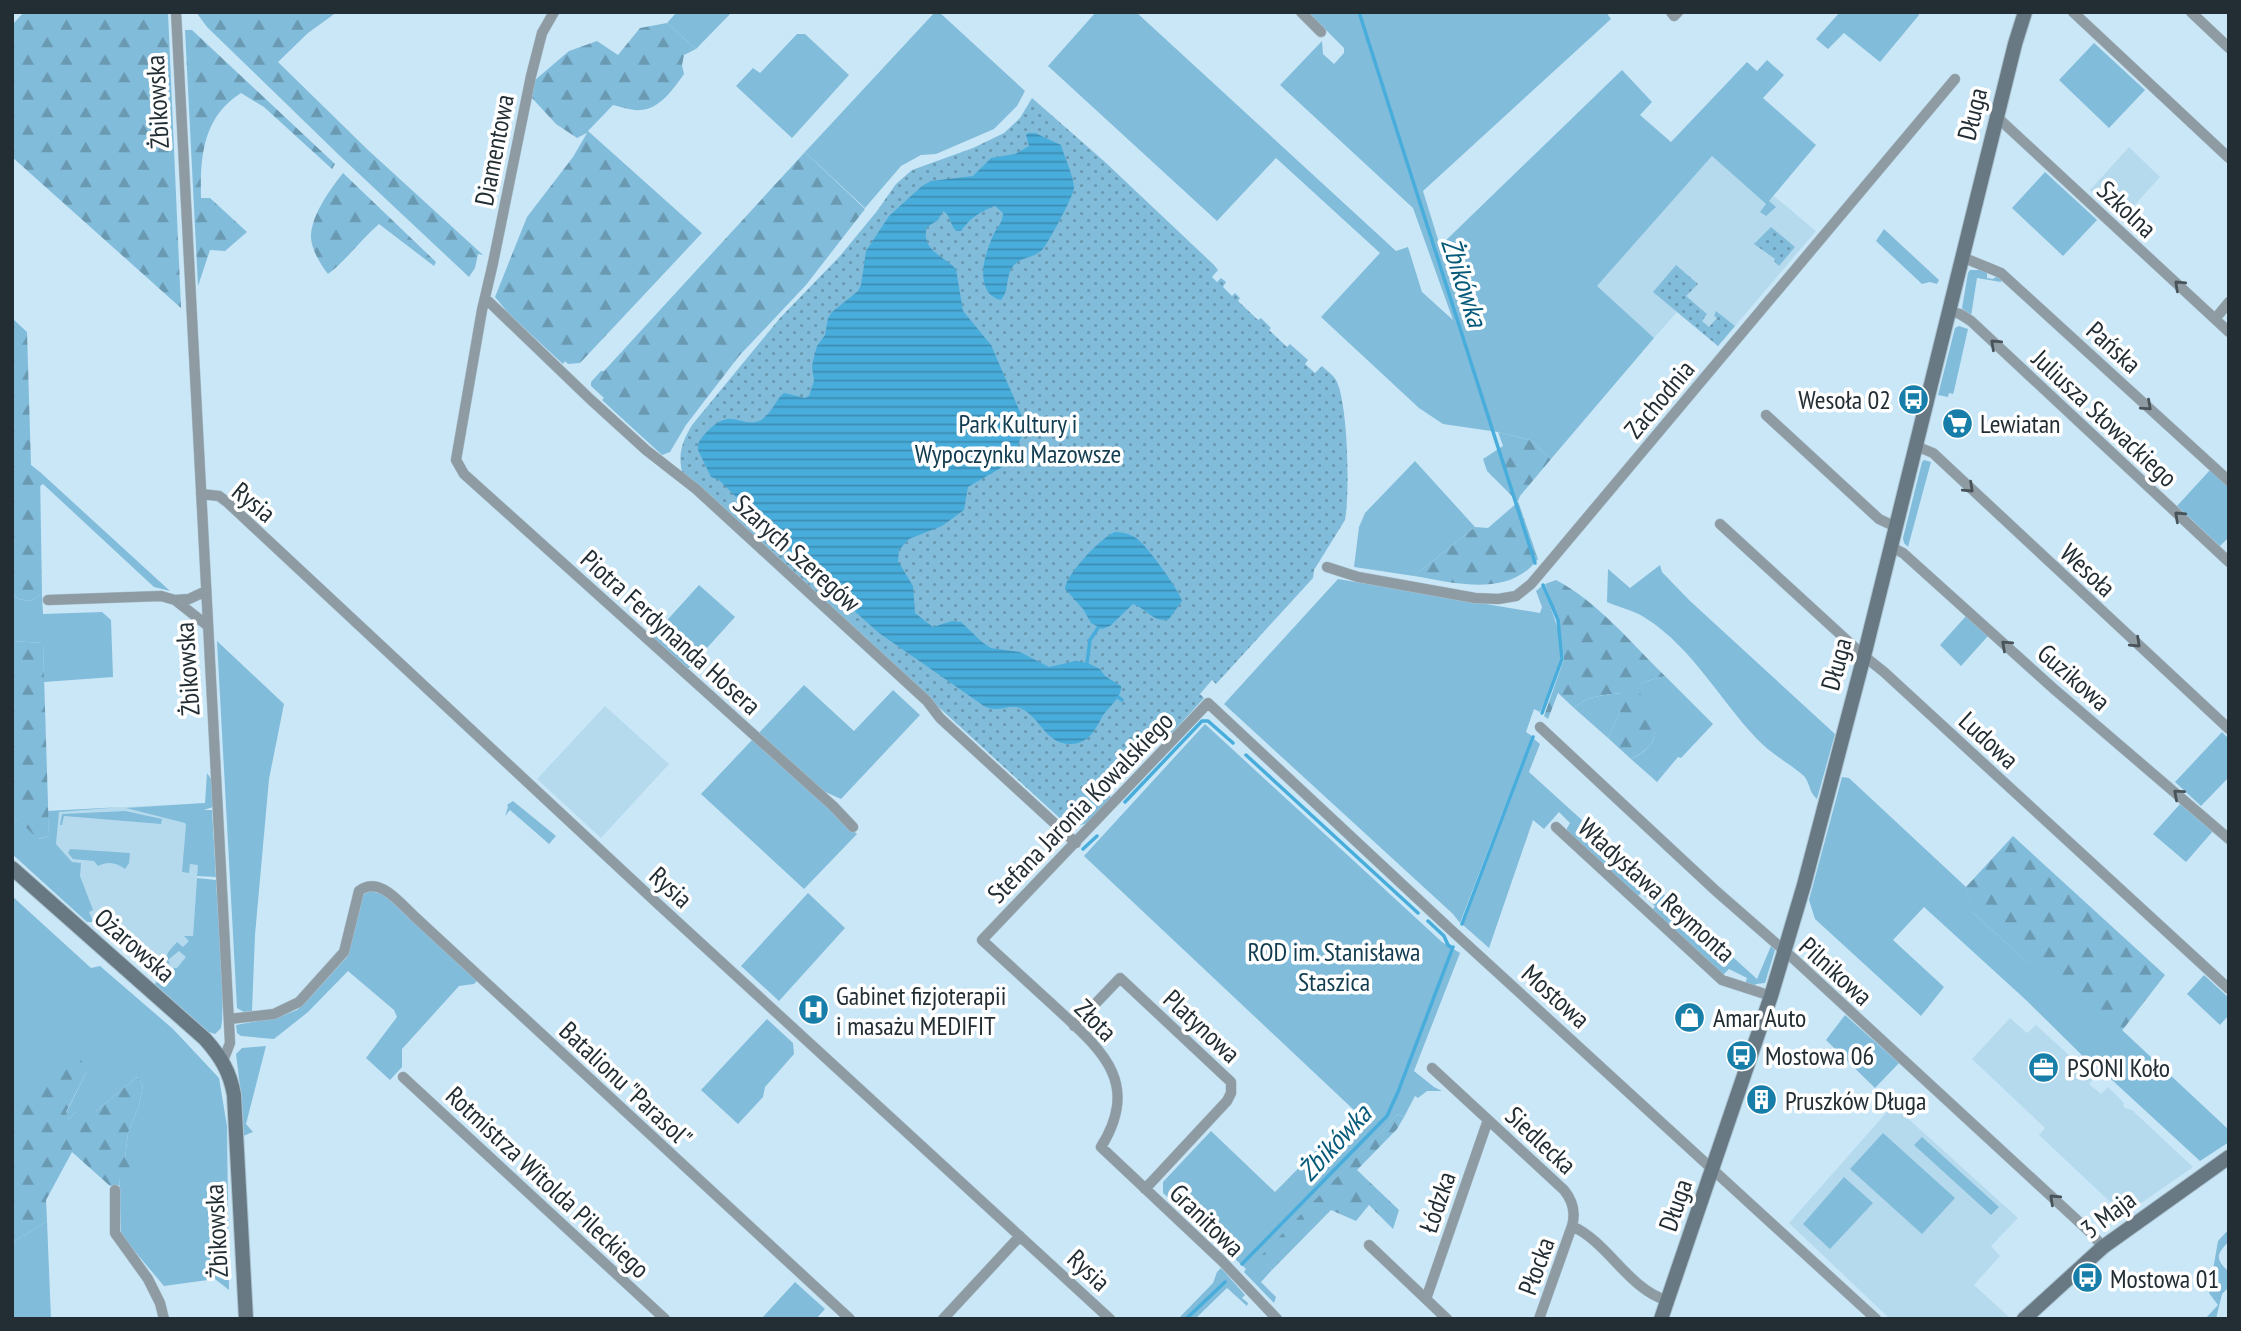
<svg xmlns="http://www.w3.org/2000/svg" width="2241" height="1331" viewBox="0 0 2241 1331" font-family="'PT Sans Narrow',sans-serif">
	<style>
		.built { fill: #b6daed }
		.green { fill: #82bcdb }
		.forest { fill: url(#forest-firs) }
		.park { fill: url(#park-dots) }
		.water { fill: url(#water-rules) }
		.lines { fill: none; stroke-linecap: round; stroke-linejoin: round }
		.stream { stroke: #49addc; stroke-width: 3.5 }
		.street-casing { stroke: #a9c2d0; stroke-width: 11 }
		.secondary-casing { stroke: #a9c2d0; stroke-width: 16 }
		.street { stroke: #8f9ba2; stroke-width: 10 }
		.secondary { stroke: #687983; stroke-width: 14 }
		.oneway { stroke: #49545a }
		.labels { text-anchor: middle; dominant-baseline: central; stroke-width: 7; stroke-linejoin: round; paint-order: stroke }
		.street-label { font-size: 26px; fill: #232e34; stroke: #fff }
		.poi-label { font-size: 26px; fill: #232e34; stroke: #fff; text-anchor: start }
		.park-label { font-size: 26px; fill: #123d51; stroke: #fff }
		.water-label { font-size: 28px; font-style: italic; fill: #055979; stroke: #fff }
	</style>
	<defs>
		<pattern id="forest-firs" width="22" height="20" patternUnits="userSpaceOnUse" patternTransform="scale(1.75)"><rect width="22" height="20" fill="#82bcdb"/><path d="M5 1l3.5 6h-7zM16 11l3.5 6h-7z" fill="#6a99b2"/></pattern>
		<pattern id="park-dots" width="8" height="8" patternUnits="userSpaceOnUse" patternTransform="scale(1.75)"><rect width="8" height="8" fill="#82bcdb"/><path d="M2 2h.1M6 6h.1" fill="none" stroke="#6a99b2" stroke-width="1.8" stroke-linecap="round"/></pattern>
		<pattern id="water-rules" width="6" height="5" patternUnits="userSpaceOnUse" patternTransform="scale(1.75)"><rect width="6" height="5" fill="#49addc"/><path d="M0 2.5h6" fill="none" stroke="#3c8db3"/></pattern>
	</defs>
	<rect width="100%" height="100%" fill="#cae7f7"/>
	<path class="built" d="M2129,147L2160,177L2121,220L2090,190Z
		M1712,156L1766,204L1774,196L1816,231L1718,346L1677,312L1654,338L1596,287Z
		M605,706L669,764L601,838L537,779Z
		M205,803L197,878L192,952L179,976L158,979L93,922L49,836L48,811Z
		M2010,1018L2027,1033L2036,1025L2094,1078L2089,1084L2101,1094L2108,1087L2124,1103L2123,1105L2125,1108L2132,1110L2193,1167L2124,1215L2039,1135L2045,1128L1972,1059Z
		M1893,1105L2018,1218L1991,1246L2000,1256L1974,1285L2009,1317L2008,1319H1890L1789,1223Z"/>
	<path class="green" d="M677,12H732L696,49L667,23Z
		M935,12H939L1025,91L1017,106L994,129L936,154L921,155L901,166L865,208L805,152Z
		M1096,12H1136L1396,251L1408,247L1422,292L1453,320L1413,208L1280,85L1322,41L1323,54L1334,64L1344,53V48L1308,12H1606L1611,19L1423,191L1440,246L1622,70L1652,102L1640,115L1671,142L1747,62L1757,71L1767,60L1784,75L1763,98L1816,145L1769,201L1776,207L1766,216L1760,212L1766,204L1712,156L1597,286L1654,338L1551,459L1530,440L1498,432L1443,424L1419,408L1321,317L1380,253L1276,158L1217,221L1048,66Z
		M1840,12H1918L1919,15L1880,62L1844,33L1828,49L1816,39Z
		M797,34H805L849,75L792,138L736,86L753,68L760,73Z
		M2094,43L2145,90L2109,128L2059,80Z
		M2045,172L2097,220L2063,256L2012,208Z
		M1884,229L1939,280L1937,284L1930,282L1922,284L1876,241Z
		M1979,267L1987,272V278L1993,279L1997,276L2002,279L2001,282L1977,278L1971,316L1962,308L1968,273L1970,270H1978Z
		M1959,326L1968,329L1954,391L1953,394L1949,393L1948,397L1938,395L1955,328Z
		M1924,460L1931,462L1908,547L1904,543L1903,538L1922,462Z
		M1415,461L1475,527L1414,576L1354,567L1359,527L1365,513Z
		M2211,469L2229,485V537L2220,546L2177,506Z
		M40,472L170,591L154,587L43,484L39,487Z
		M1660,565L1662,572L1689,600L1835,734L1817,799C1809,793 1810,783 1804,776C1789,763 1771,754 1757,739C1720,700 1693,649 1647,619C1636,611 1621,608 1607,602L1608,569L1630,588Z
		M1338,579L1540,613L1542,607L1536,591L1542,586C1551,609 1564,635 1560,661C1557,678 1547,696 1540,712L1534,709L1526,732L1532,736L1460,923L1453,914L1224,704Z
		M699,585L735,617L687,670L651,638Z
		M12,592L18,599L30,601L42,594L43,614L102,612L111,620L113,677L44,682L43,643L12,641Z
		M1966,616L1988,636L1961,666L1940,645Z
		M217,641L284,704L269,779L255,935L252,1011L244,1012L237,1008Z
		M1665,676L1713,724L1681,758L1678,757L1657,782L1631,759C1670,742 1657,710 1632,687L1647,681Z
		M804,685L854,731L893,690L920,715L841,799L821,790L758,734Z
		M1623,693L1619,714L1608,738L1574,708C1589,695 1604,695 1623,693Z
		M1205,724L1442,942L1460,953L1414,1071L1434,1087L1442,1091H1427L1418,1098L1415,1096L1404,1117L1398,1114L1260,1258L1272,1270L1261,1282L1276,1297L1274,1303L1244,1272L1246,1269L1163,1193V1182L1211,1131L1275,1192L1355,1111L1084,856Z
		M2222,732L2229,739V777L2201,806L2175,782Z
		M753,739L857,834L804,889L701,794Z
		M1534,739L1540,744L1529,772L1757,979L1771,946L1775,950L1765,983L1756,984L1754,987L1745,984L1747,978L1729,969L1723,975L1652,911L1655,906L1641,893L1637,897L1567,832V828L1570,823L1559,812L1544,829L1533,820L1489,948L1463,925Z
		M207,773L212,780L213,807L204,810H212L216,877L197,876L198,865L190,864L189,873L182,872L186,825L185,823L126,808L205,803Z
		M1842,777L1849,778L1966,887L1972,912L2114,1040L2122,1030L2229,1130V1142L2200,1161L2112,1080L2099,1072L2026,1000L1924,907L1893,940L1944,987L1921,1016L1815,919L1809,900Z
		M513,801L556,836L549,844L510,810L505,816L508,807L507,805Z
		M2181,803L2213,831L2186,862L2153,834Z
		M122,807L59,812L56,844L72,862L81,863L80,876L93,910L89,912L92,919L100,916L96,925L93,922H87L12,854V814L39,839L49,836L48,811Z
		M125,811L162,819L161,824L64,816L62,825H60L62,814Z
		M70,849L130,853L129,863L125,869C116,862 108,861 98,866L94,861L73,859L68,853Z
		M197,878L216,880L223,994L222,1021L221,1028L215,1034L206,1031L154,985L164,973L169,976L174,968H177L186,957L179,951L168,960L170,964L167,963C164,954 171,949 177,942L183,947L189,941L184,936H193Z
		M370,891L386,895L478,980L474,984L459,986L402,1049V1067L390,1080L366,1058L397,1017L394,1010L348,971L308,1012L274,1039L241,1036L237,1033L236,1025L279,1017L297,1010L310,997L347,957L360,900L364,894Z
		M808,893L845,928L779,1001L741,966Z
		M12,896L91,968L100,966L173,1029L219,1078L227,1126L229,1290L215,1279L164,1286L121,1235L119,1176L125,1158L128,1133L139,1106L143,1085L137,1077L95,1112H76L69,1119L66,1113L87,1071L14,1107L12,1116Z
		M2204,975L2229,998V1015L2220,1025L2187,994Z
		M1845,1015L1899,1063L1875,1088L1826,1040Z
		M767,1019L793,1043L794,1054L765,1087L763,1097L738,1124L701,1090Z
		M266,1046L246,1124L253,1132L243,1136L241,1095L236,1054L242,1048Z
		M1883,1133L1955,1198L1922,1234L1850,1169Z
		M1922,1137L1999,1207L1991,1215L1914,1145Z
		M1844,1177L1873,1203L1830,1249L1803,1224Z
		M47,1221L51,1319H12V1243Z
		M2229,1229V1241C2216,1255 2215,1259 2229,1272V1287L2222,1294L2216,1319H2205L2218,1305L2209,1293L2218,1241Z
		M1221,1268L1245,1295L1242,1298L1248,1303L1247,1306L1227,1288L1195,1319H1178L1213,1283L1217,1272Z
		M795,1282L825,1309L816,1319H761Z"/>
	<path class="forest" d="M24,12H168L181,308L12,157V25Z
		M196,12H337L308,33L278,62L368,150L483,255L478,254L475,268L469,277L340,156L207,27Z
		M667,23L696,49L684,55L682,65L684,74C674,88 660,109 641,110C633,111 621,107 613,105L588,131L702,233L580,363L568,364L565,361L563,364L509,314L495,297L527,217L573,157L587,133L577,138L556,124L532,98L535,80L569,51L597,41L618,55L640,28Z
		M185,30H192L335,164L332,169L264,107L241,93C203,117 200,156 201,198H210L247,232L225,251L210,250L198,286Z
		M805,152L865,209L806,285L739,356L686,425L670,452L662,455L602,400L604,398L591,386V382L601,371H604Z
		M343,173L436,262L434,266L379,224C361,239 347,260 328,274C320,264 312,250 311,238C310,217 331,188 343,173Z
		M12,318L27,332L31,465L40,472L42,594L30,601L18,599L12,592Z
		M1498,432L1530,440L1551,459L1520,496L1518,501L1538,559C1508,598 1456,583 1414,576L1475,527L1488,528L1518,502L1487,471L1483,459L1503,446Z
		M1556,580C1597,601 1633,645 1665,676L1647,681L1633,687C1638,692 1645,697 1649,704C1664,727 1656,748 1631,759L1608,738L1619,714L1622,693C1604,695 1589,695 1574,708L1558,693L1548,719L1544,716L1564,659L1559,622L1545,584Z
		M12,641L43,643L49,836L38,839L12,814Z
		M2013,836L2165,975L2114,1041L1971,911L1966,887Z
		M68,1054L78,1055L87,1071L66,1112L69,1119L76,1112H95L137,1077L143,1085L139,1106L128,1133L125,1158L132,1170L129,1176H119V1185L110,1186L72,1152L46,1200L47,1221L12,1243L14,1107Z
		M1398,1114L1404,1117L1397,1129L1357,1170L1399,1210L1393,1229L1369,1205L1356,1221L1331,1210L1272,1270L1259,1258Z"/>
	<path class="park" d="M1032,98L1105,162L1214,265L1218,270L1212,277L1217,282L1221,278L1226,282L1223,287L1232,296L1235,293L1240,298L1238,301L1258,320L1261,318L1271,328L1269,330L1287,347L1290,344L1308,360L1305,364L1315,373L1322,366C1327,371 1334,375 1337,382C1348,407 1350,493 1345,520L1314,570L1313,578L1216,684L1212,680L1200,694L1204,698L1172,733L1164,726L1105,791L1113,799L1088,823L1073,827L1064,822L682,472C678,453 682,442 692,425L780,318L840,256L877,211L896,184L912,170L973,148L1004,133L1020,118Z
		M1771,227L1795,247L1779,266L1774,261L1775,259L1754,244Z
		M1676,265L1698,284L1686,296L1707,314L1702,321L1709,327L1717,318L1714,316L1716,311L1735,326L1718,346L1653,292Z"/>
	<path class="water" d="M1028,133H1035L1061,145C1065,159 1073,174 1074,187C1075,194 1047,245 1042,250C1034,258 1021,257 1014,265C1005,275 1010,290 1001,300C993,298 988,294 985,286C980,268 986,254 992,238C996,228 1003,223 1003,213L995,206C981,211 970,218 961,231H956C950,225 950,214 943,211L938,220L927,227C920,250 944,256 956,269L963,311L991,345L1024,421V430L1011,462L968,487L964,510L942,526L909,539L899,550L898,561L913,586L915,613L933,627L952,621L961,622L982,642L991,648L1020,652L1049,667L1076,661L1088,663L1100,669L1105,676L1121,686C1122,698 1108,707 1102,717C1095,731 1088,743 1072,744C1046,746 1040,716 1020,708C1008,703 999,714 984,706L879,633L815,576L719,480L711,477L698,450V444C704,433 719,417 732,419C741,420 749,425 759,421C772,415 774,401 784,393L805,398L809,396L814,381L812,367L813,361L817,346L825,335L828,318L832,312L858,291L861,285L866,251L889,216L922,186L931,181L973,176L991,158L1015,154L1029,146L1026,135Z
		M1115,532C1122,532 1130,534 1136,538C1145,543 1180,591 1182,601L1169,619C1154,624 1146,608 1133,604L1110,626L1102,629L1091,623L1083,609L1065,589C1065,576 1101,537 1115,532Z"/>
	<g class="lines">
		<path class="stream" d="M1359,12L1535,563
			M1087,663L1090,640L1098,628
			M1118,697L1122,700
			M1542,713L1562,659L1558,620L1543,585
			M1246,755L1418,913
			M1125,802L1202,721H1208L1233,743
			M1083,849L1097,836
			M1428,921L1444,936L1448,945L1452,948
			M1462,924L1533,737
			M1242,1264L1387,1116L1398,1092L1453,947
			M1186,1319L1225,1282"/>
		<defs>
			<path id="street" d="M176,12L230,1043L223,1061
				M554,12L542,33L531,76L493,263L482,310L456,460L464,474L833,806L853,827
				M1301,12L1321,32
				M1671,12L1674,16L1678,12
				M2073,12L2229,158
				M2191,12L2229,48
				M1997,117L2229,332
				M1962,257L2001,273L2229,481
				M485,298L590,399L646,450L696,489L927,701L940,718L1076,843
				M1949,311L1960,314L1971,321L2229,562
				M2215,319L2229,302
				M1766,415L1879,519L1896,527
				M1916,446L1933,453L2229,729
				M201,494L219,496L227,502L657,903L1110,1319
				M1720,524L1864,656L1884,672L2229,989
				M1891,547L1903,553L2054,689L2229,839
				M1327,567L1358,577L1475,598L1498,599L1516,596L1531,584L1548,564L1955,79
				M48,600L161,596L175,600L208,626
				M175,600L189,599L206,591
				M1540,727L1716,891L1795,960L2091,1233L2103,1247
				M1556,827L1722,980L1771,996
				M229,1019L274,1014L299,1002L344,952L359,891C379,875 400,903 414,916L850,1319
				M1074,1026L1120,978L1231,1082V1093L1227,1101L1145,1189
				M1432,1068L1564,1190C1573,1201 1576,1212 1572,1226C1609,1243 1628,1289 1668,1301
				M403,1077L665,1319
				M115,1190V1233L148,1279L160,1303L164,1319
				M1369,1245L1447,1319
				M1426,1299L1488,1120
				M943,1319L1020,1236
				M1277,1319L1222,1261L1101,1147C1142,1081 1100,1049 1054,1006C1030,984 1006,962 982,940L1208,703L1450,929L1876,1319
				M1539,1319L1572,1226"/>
			<path id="secondary" d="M12,868L205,1039C221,1057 230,1072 234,1095L246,1319
				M1661,1319L1771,996L1804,885L1864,656L2015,44L2025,12
				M2024,1319L2103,1247L2229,1157"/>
		</defs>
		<use href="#street" class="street-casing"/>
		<use href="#secondary" class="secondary-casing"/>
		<use href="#street" class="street"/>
		<use href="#secondary" class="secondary"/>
	</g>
	<defs><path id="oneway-chevron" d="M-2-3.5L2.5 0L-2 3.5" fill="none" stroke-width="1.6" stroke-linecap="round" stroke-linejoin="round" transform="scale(1.75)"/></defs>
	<g class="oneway">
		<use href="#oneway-chevron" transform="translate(2179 285) rotate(-137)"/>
		<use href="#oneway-chevron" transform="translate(1995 344) rotate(-137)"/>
		<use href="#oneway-chevron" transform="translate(2147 406) rotate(42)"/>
		<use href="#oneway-chevron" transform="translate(1969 488) rotate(43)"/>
		<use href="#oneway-chevron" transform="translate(2179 516) rotate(-137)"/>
		<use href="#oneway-chevron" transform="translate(2136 643) rotate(43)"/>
		<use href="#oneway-chevron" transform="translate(2006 645) rotate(-138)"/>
		<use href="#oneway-chevron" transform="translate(2178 794) rotate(-139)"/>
		<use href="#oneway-chevron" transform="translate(2054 1199) rotate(-137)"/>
	</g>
	<defs>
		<symbol id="bus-disc" viewBox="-11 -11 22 22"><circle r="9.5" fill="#167ea8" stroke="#fff"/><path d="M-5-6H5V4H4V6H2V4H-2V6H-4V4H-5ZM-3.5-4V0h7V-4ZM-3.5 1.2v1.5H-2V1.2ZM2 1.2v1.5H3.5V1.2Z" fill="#fff"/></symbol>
		<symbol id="supermarket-disc" viewBox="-11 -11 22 22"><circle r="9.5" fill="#167ea8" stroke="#fff"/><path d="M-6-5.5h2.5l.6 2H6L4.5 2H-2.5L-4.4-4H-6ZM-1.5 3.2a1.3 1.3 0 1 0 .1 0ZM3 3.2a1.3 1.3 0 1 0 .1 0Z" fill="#fff"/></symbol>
		<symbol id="hospital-disc" viewBox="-11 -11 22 22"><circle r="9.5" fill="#167ea8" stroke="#fff"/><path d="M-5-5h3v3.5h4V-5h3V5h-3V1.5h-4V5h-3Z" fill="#fff"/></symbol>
		<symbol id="shop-disc" viewBox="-11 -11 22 22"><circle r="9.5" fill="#167ea8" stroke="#fff"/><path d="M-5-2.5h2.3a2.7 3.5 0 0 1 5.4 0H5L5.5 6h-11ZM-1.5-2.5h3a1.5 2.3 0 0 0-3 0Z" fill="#fff"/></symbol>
		<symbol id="office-disc" viewBox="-11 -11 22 22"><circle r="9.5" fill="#167ea8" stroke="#fff"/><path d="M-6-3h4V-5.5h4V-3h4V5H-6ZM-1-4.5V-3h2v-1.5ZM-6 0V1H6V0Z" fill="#fff"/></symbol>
		<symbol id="building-disc" viewBox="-11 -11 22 22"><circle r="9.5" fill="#167ea8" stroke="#fff"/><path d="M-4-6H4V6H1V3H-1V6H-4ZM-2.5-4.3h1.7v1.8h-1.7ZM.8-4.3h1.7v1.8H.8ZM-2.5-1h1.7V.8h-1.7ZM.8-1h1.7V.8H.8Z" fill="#fff"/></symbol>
	</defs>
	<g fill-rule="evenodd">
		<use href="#bus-disc" x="1896" y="382" width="35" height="35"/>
		<use href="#supermarket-disc" x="1940" y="406" width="35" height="35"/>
		<use href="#hospital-disc" x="796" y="992" width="35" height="35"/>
		<use href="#shop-disc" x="1672" y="1000" width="35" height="35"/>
		<use href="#bus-disc" x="1724" y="1038" width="35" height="35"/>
		<use href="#office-disc" x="2026" y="1050" width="35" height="35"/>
		<use href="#building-disc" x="1744" y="1082" width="35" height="35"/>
		<use href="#bus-disc" x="2070" y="1260" width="35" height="35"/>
	</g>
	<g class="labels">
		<g class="street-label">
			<text transform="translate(157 102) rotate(-93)">Żbikowska</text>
			<text transform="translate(1972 114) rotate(-76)">Długa</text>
			<text transform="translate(494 150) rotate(-79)">Diamentowa</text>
			<text transform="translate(2127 209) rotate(43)">Szkolna</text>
			<text transform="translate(2114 347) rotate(42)">Pańska</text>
			<text transform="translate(1659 399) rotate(-50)">Zachodnia</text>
			<text transform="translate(2105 418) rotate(43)">Juliusza Słowackiego</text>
			<text transform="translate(254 502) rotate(39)">Rysia</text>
			<text transform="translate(797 553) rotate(42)">Szarych Szeregów</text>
			<text transform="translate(2088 570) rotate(43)">Wesoła</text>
			<text transform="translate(671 632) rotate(42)">Piotra Ferdynanda Hosera</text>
			<text transform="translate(1836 664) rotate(-75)">Długa</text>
			<text transform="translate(187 669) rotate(-94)">Żbikowska</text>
			<text transform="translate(2074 677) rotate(41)">Guzikowa</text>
			<text transform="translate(1989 740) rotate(43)">Ludowa</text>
			<text transform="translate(1080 807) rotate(-46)">Stefana Jaronia Kowalskiego</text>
			<text transform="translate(671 887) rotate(42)">Rysia</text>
			<text transform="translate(1657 890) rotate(42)">Władysława Reymonta</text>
			<text transform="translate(135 945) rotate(41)">Ożarowska</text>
			<text transform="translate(1836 971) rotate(42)">Pilnikowa</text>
			<text transform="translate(1556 996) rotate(42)">Mostowa</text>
			<text transform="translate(1096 1020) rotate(45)">Złota</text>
			<text transform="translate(1202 1026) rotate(43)">Platynowa</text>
			<text transform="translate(626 1084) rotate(43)">Batalionu "Parasol"</text>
			<text transform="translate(1541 1140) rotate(43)">Siedlecka</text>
			<text transform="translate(548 1182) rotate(43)">Rotmistrza Witolda Pileckiego</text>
			<text transform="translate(1437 1202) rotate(-71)">Łódzka</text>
			<text transform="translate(1675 1205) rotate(-71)">Długa</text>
			<text transform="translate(2108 1214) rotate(-37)">3 Maja</text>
			<text transform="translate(1207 1220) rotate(44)">Granitowa</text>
			<text transform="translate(216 1231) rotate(-93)">Żbikowska</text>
			<text transform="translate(1536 1266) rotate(-70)">Płocka</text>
			<text transform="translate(1089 1270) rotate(43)">Rysia</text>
		</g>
		<g class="poi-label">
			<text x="1891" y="399" text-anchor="end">Wesoła 02</text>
			<text x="1980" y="423">Lewiatan</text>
			<text x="836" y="995">Gabinet fizjoterapii<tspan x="836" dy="30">i masażu MEDIFIT</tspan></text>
			<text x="1713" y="1017">Amar Auto</text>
			<text x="1765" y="1055">Mostowa 06</text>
			<text x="2067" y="1067">PSONI Koło</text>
			<text x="1785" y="1100">Pruszków Długa</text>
			<text x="2110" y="1278">Mostowa 01</text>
		</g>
		<g class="park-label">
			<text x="1018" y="423">Park Kultury i<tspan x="1018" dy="30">Wypoczynku Mazowsze</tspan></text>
			<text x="1334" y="951">ROD im. Stanisława<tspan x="1334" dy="30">Staszica</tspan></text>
		</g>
		<g class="water-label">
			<text transform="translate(1465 282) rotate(72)">Żbikówka</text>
			<text transform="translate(1334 1142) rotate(-47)">Żbikówka</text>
		</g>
	</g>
	<rect width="2241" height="1331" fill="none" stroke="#232e34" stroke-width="28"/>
</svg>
